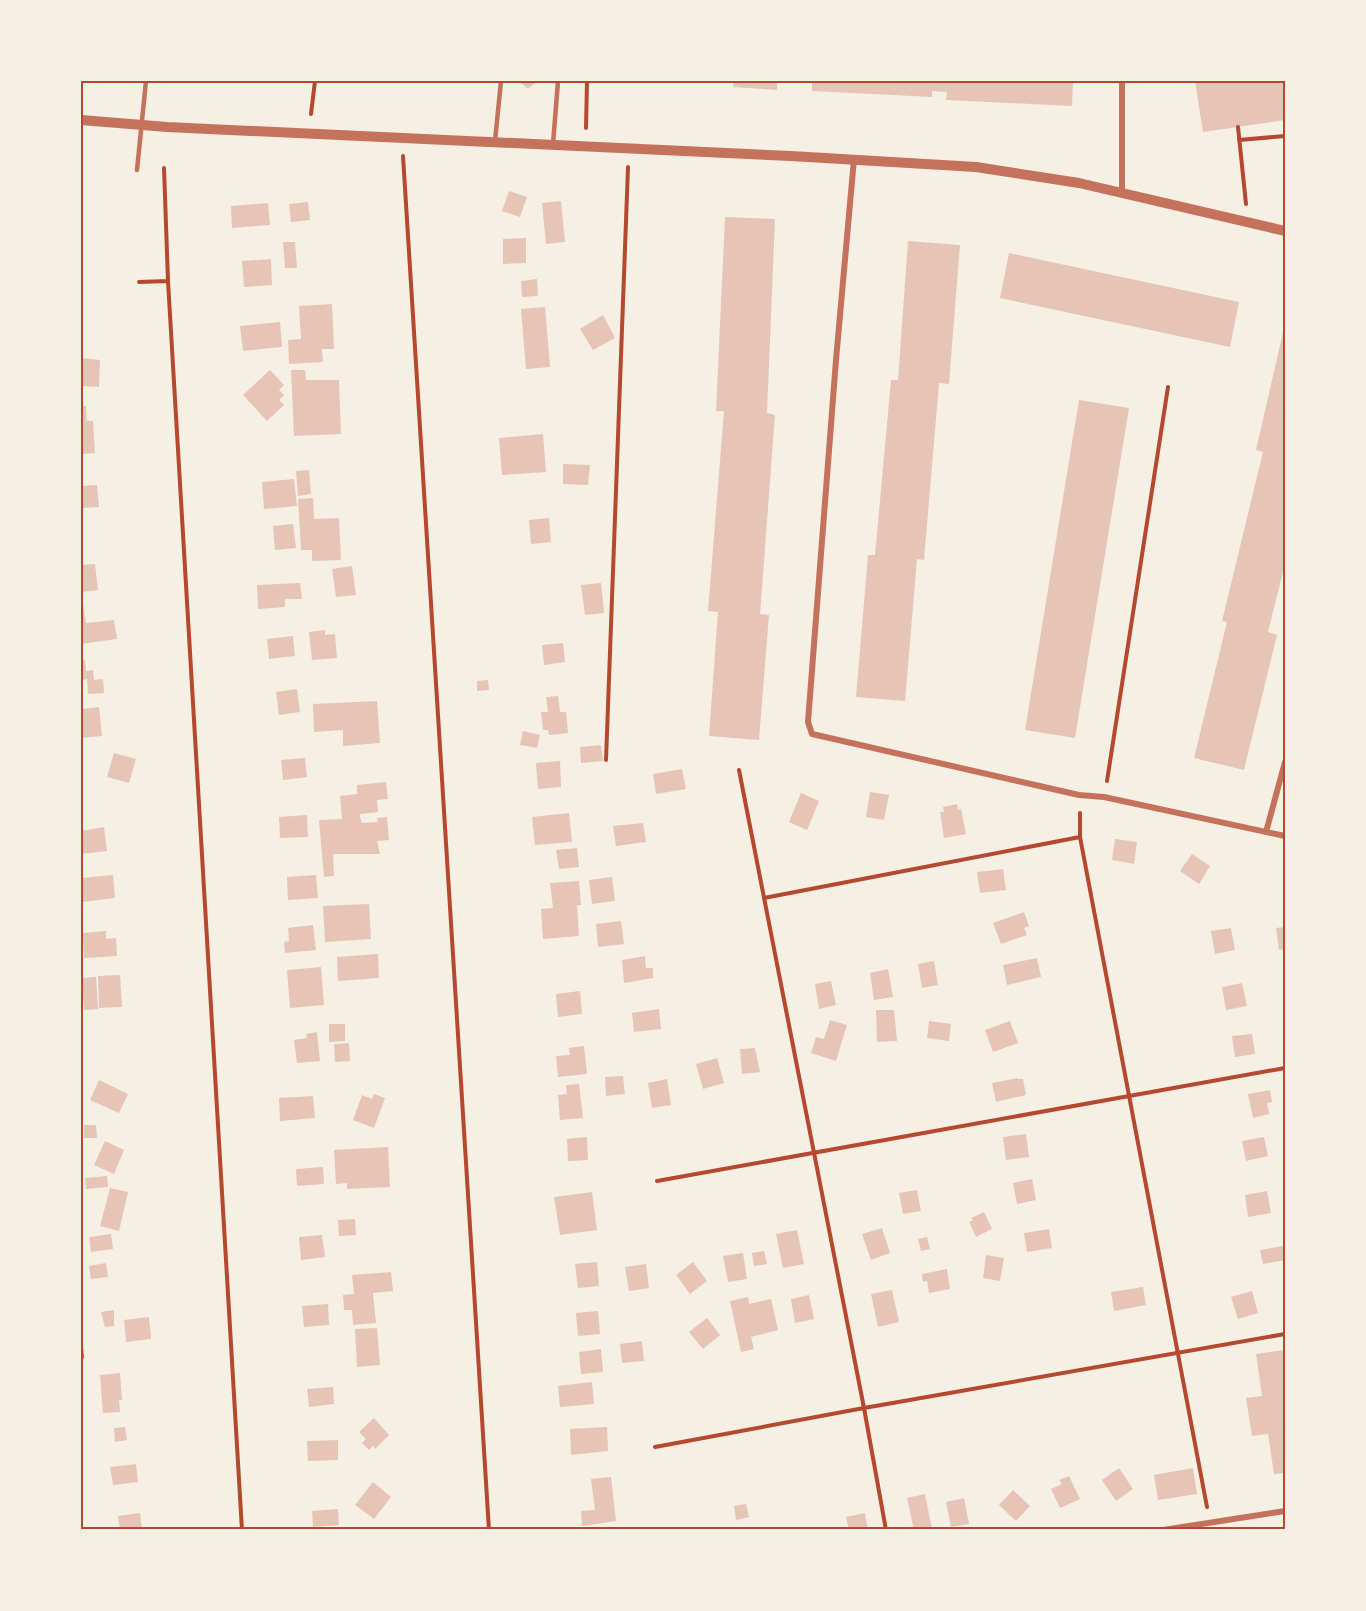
<svg xmlns="http://www.w3.org/2000/svg" width="1366" height="1611" viewBox="0 0 1366 1611" font-family="Figtree,sans-serif">
	<style>
		.building { fill: #e6c5b7 }
		.lines { fill: none; stroke-linecap: round; stroke-linejoin: round }
		.path { stroke: #b5482f; stroke-width: 4 }
		.service { stroke: #c5725c; stroke-width: 4.5 }
		.minor { stroke: #c5725c; stroke-width: 6 }
		.tertiary { stroke: #c5725c; stroke-width: 10 }
		.neatline { fill: none; stroke: #b5482f; stroke-width: 2 }
	</style>
	<rect width="100%" height="100%" fill="#f6efe4"/>
	<path class="building" d="M513,81H537L528,89L521,83H513Z
		M734,81H777V90L733,87Z
		M812,81H1073L1072,106L946,100L947,92L932,91V97L812,91Z
		M1195,81H1285V120L1203,132Z
		M509,191L527,197L520,217L502,211Z
		M561,201L565,242L546,244L542,203Z
		M308,202L310,220L291,222L289,204Z
		M268,203L270,225L232,228L231,206Z
		M725,217L775,219L767,413L775,415L760,614L769,615L759,740L709,736L718,612L708,611L724,411H716Z
		M526,238V263L503,264V239Z
		M908,241L960,245L949,384L939,383L924,560L917,559L905,701L856,697L868,555H875L891,380H898Z
		M283,242H295L297,268H285Z
		M1009,253L1239,302L1230,347L1000,298Z
		M271,259L272,285L244,287L242,261Z
		M537,279L538,296L522,297L521,281Z
		M332,304L334,349H322L323,362L289,364L288,340L301,339L299,306Z
		M545,307L550,367L526,369L521,309Z
		M603,315L615,338L593,350L580,329Z
		M280,322L282,347L243,351L240,326Z
		M1284,328L1285,564L1268,632L1277,635L1244,770L1194,758L1227,622L1222,621L1263,452L1256,450Z
		M81,358L100,360L99,387L81,386Z
		M270,370L284,385L279,390L284,395L279,400L284,405L267,421L243,395Z
		M291,370H305L306,380H339L341,434L294,436Z
		M1079,400L1129,408L1075,738L1025,730Z
		M81,406H86L87,421H93L95,453L81,454Z
		M543,434L546,472L502,475L499,438Z
		M563,464L590,465L588,485L563,484Z
		M309,470L311,494L298,496L296,471Z
		M294,479L297,506L264,509L262,482Z
		M97,485L99,507L81,508V486Z
		M313,498L314,519L339,518L341,560L312,561V550H301L298,499Z
		M549,518L551,542L531,544L529,520Z
		M293,524L296,548L275,550L273,526Z
		M95,564L98,590L81,592V565Z
		M352,566L356,595L336,597L332,569Z
		M300,583L302,599H285V607L258,609L257,585Z
		M601,583L604,613L585,615L581,585Z
		M81,604H83L86,623L114,620L117,639L81,644Z
		M325,630V635L335,634L337,658L312,660L309,632Z
		M293,636L295,656L269,659L267,639Z
		M563,643L565,662L544,665L542,645Z
		M81,660H85L86,671L93,670L94,680L103,679L104,693L88,694L87,679L82,680Z
		M488,680L489,690L477,691V681Z
		M297,689L300,712L279,715L276,692Z
		M558,696L560,712H566L568,733L549,735L548,730H543L541,712H548L546,697Z
		M377,701L380,743L343,746V730L314,732L313,704Z
		M99,707L102,736L81,738V709Z
		M523,731L540,735L537,748L520,745Z
		M601,745L603,761L581,763L580,747Z
		M114,753L136,759L129,783L107,777Z
		M305,758L307,777L283,780L281,760Z
		M560,761L561,787L538,789L536,763Z
		M682,769L686,789L656,794L653,774Z
		M386,782L388,799L377,800L378,812L360,814V817L362,823L378,822L377,818L387,817L389,840L377,841L380,854H333L334,876L324,877L319,820L342,819L340,796L357,794V785Z
		M870,792L889,795L884,820L866,817Z
		M801,793L819,801L807,830L789,822Z
		M957,804L958,810L961,809L966,834L944,838L940,812H944L943,807Z
		M569,813L572,842L535,845L532,817Z
		M307,815L308,837L280,838L279,817Z
		M643,823L646,842L616,846L613,826Z
		M104,827L107,851L81,854V831Z
		M1115,839L1137,842L1134,864L1112,860Z
		M577,848L579,867L559,869L556,850Z
		M1192,854L1210,866L1199,884L1180,871Z
		M1003,869L1006,890L980,893L977,872Z
		M113,875L115,898L82,902L81,878Z
		M316,875L318,898L288,900L287,877Z
		M612,877L615,901L592,904L589,880Z
		M579,881L581,905H577L579,936L543,939L541,909L553,908L550,883Z
		M369,904L371,939L325,942L323,906Z
		M1024,912L1029,926L1024,928L1027,935L1001,944L993,923Z
		M621,921L624,944L598,947L596,924Z
		M313,925L316,950L285,953L284,942L289,941L288,928Z
		M1285,927V949L1279,950L1276,928Z
		M1231,928L1235,950L1215,954L1211,931Z
		M106,931V939L116,938L117,956L84,958L83,933Z
		M378,954L379,978L338,981L337,957Z
		M645,956L646,968H653V978L624,983L622,960Z
		M1037,958L1041,977L1007,985L1003,965Z
		M934,961L938,985L922,988L918,964Z
		M321,967L324,1005L290,1008L287,970Z
		M888,969L893,997L874,1000L870,973Z
		M120,975L122,1007L99,1008L98,976Z
		M96,977L98,1009L84,1010L82,978Z
		M831,981L836,1005L819,1009L815,984Z
		M1242,983L1247,1006L1226,1010L1222,987Z
		M580,991L582,1014L558,1017L556,994Z
		M659,1009L661,1029L634,1032L632,1013Z
		M876,1010H894L897,1041L877,1042Z
		M830,1020L847,1025L836,1061L811,1053L816,1037L824,1039Z
		M929,1021L951,1024L949,1041L927,1038Z
		M1010,1021L1018,1043L993,1052L985,1030Z
		M329,1024H345V1041L329,1042Z
		M317,1032L320,1061L297,1063L294,1040L307,1038L306,1034Z
		M1252,1034L1255,1054L1235,1057L1232,1036Z
		M349,1043L350,1061L335,1062L334,1044Z
		M584,1046L587,1074L558,1077L556,1056L570,1055L569,1048Z
		M755,1048L760,1072L742,1074L740,1049Z
		M717,1058L724,1083L703,1089L696,1064Z
		M623,1076L625,1094L606,1096L605,1077Z
		M1018,1078V1079H1023L1026,1095L996,1102L992,1083Z
		M667,1079L671,1105L652,1108L648,1083Z
		M99,1080L128,1094L119,1113L90,1100Z
		M579,1084L583,1118L560,1120L558,1095L567,1094L566,1085Z
		M1270,1090L1272,1102L1267,1103L1269,1114L1253,1118L1248,1094Z
		M374,1094L385,1098L374,1128L353,1120L362,1095L372,1099Z
		M313,1096L315,1118L280,1121L279,1098Z
		M84,1125H96L97,1138H84Z
		M1026,1134L1029,1157L1006,1160L1003,1137Z
		M587,1137L588,1160L568,1161L567,1139Z
		M1264,1137L1268,1156L1246,1161L1242,1141Z
		M105,1141L124,1150L114,1174L94,1165Z
		M388,1147L390,1187L347,1189V1183L336,1184L334,1150Z
		M323,1167L324,1184L297,1186L296,1169Z
		M107,1176L108,1187L86,1189L85,1178Z
		M1032,1179L1036,1200L1017,1204L1013,1183Z
		M110,1188L128,1192L119,1231L100,1226Z
		M917,1190L921,1211L903,1214L899,1193Z
		M1267,1191L1271,1213L1248,1217L1245,1195Z
		M592,1192L597,1230L560,1235L554,1197Z
		M984,1212L992,1229L976,1237L969,1222L973,1220L971,1218Z
		M355,1219L356,1235L339,1236L338,1220Z
		M882,1228L890,1253L871,1260L862,1234Z
		M1049,1229L1052,1248L1027,1252L1024,1233Z
		M797,1230L804,1264L783,1268L776,1234Z
		M111,1234L113,1249L91,1252L89,1237Z
		M322,1235L325,1257L301,1260L299,1237Z
		M927,1237L930,1249L921,1251L918,1239Z
		M1283,1246L1285,1260L1263,1264L1260,1250Z
		M764,1251L767,1264L754,1266L752,1253Z
		M743,1253L747,1279L728,1282L723,1256Z
		M986,1255L1004,1258L1000,1281L983,1278Z
		M597,1262L599,1286L578,1288L575,1264Z
		M693,1262L707,1281L690,1294L676,1275Z
		M106,1263L108,1277L91,1279L89,1266Z
		M646,1264L649,1288L629,1291L625,1267Z
		M947,1269L950,1289L929,1293L927,1281L923,1282L922,1274Z
		M391,1272L393,1291L373,1293L376,1323L353,1325L352,1310H344L343,1295L354,1294L352,1275Z
		M1143,1287L1146,1305L1114,1311L1111,1292Z
		M892,1290L899,1322L878,1327L871,1294Z
		M1252,1291L1258,1313L1238,1319L1231,1297Z
		M809,1295L814,1319L795,1323L791,1299Z
		M748,1297L749,1304L771,1299L778,1330L751,1337L754,1349L741,1352L730,1301Z
		M328,1304L329,1325L304,1327L302,1306Z
		M114,1310V1326L105,1327L101,1312Z
		M598,1311L600,1334L578,1336L576,1313Z
		M149,1317L151,1339L126,1342L124,1320Z
		M707,1318L720,1335L703,1349L689,1332Z
		M377,1328L380,1365L357,1367L355,1329Z
		M642,1341L644,1361L622,1363L620,1344Z
		M601,1349L603,1372L581,1374L579,1352Z
		M1285,1350V1473L1274,1474L1268,1434L1252,1436L1246,1398L1262,1396L1256,1354Z
		M120,1373L122,1400H119L120,1412L103,1413L100,1375Z
		M592,1382L594,1404L560,1407L558,1386Z
		M333,1387L334,1404L309,1407L307,1389Z
		M374,1418L389,1435L375,1449L373,1446L369,1450L362,1443L366,1439L359,1432Z
		M125,1427L127,1440L115,1442L114,1428Z
		M607,1427L608,1451L571,1455L570,1429Z
		M338,1440V1460L308,1461L307,1441Z
		M136,1464L138,1482L113,1485L110,1467Z
		M1119,1468L1133,1489L1116,1501L1102,1480Z
		M1193,1468L1197,1494L1158,1500L1154,1475Z
		M1069,1476L1080,1499L1060,1508L1051,1489L1062,1484L1059,1480Z
		M611,1477L616,1521L582,1526L581,1511L595,1510L591,1479Z
		M373,1482L391,1497L374,1519L355,1505Z
		M1013,1490L1030,1506L1016,1521L999,1505Z
		M925,1494L932,1529L914,1530L907,1498Z
		M964,1498L969,1524L951,1527L946,1502Z
		M746,1504L749,1517L736,1520L734,1506Z
		M338,1509L339,1525L313,1527L312,1511Z
		M140,1513L142,1530H120L118,1516Z
		M865,1513L868,1530H849L846,1517Z"/>
	<g class="lines">
		<path class="path" d="M311,114L315,81
			M1238,127L1246,204
			M586,128L587,81
			M1239,140L1285,136
			M403,156L489,1530
			M164,168L168,281L242,1530
			M139,282L168,281
			M606,760L628,167
			M739,770L864,1408L886,1530
			M1107,781L1168,387
			M1080,813V837L1207,1507
			M764,898L1080,837
			M657,1181L1285,1068
			M655,1447L864,1408L1285,1334"/>
		<path class="service" d="M495,141L501,81
			M553,144L558,81
			M137,170L146,81
			M81,1349L82,1357"/>
		<path class="minor" d="M854,159L836,360L808,722L812,734L1079,795L1104,797L1285,836
			M1122,192V81
			M1266,832L1285,762
			M1163,1530L1285,1511"/>
		<path class="tertiary" d="M81,120L167,127L791,156L976,167L1079,183L1285,231"/>
	</g>
	<rect width="1366" height="1611" fill="none" stroke="#f6efe4" stroke-width="165"/>
	<rect x="82" y="82" width="1202" height="1446" class="neatline"/>
</svg>
